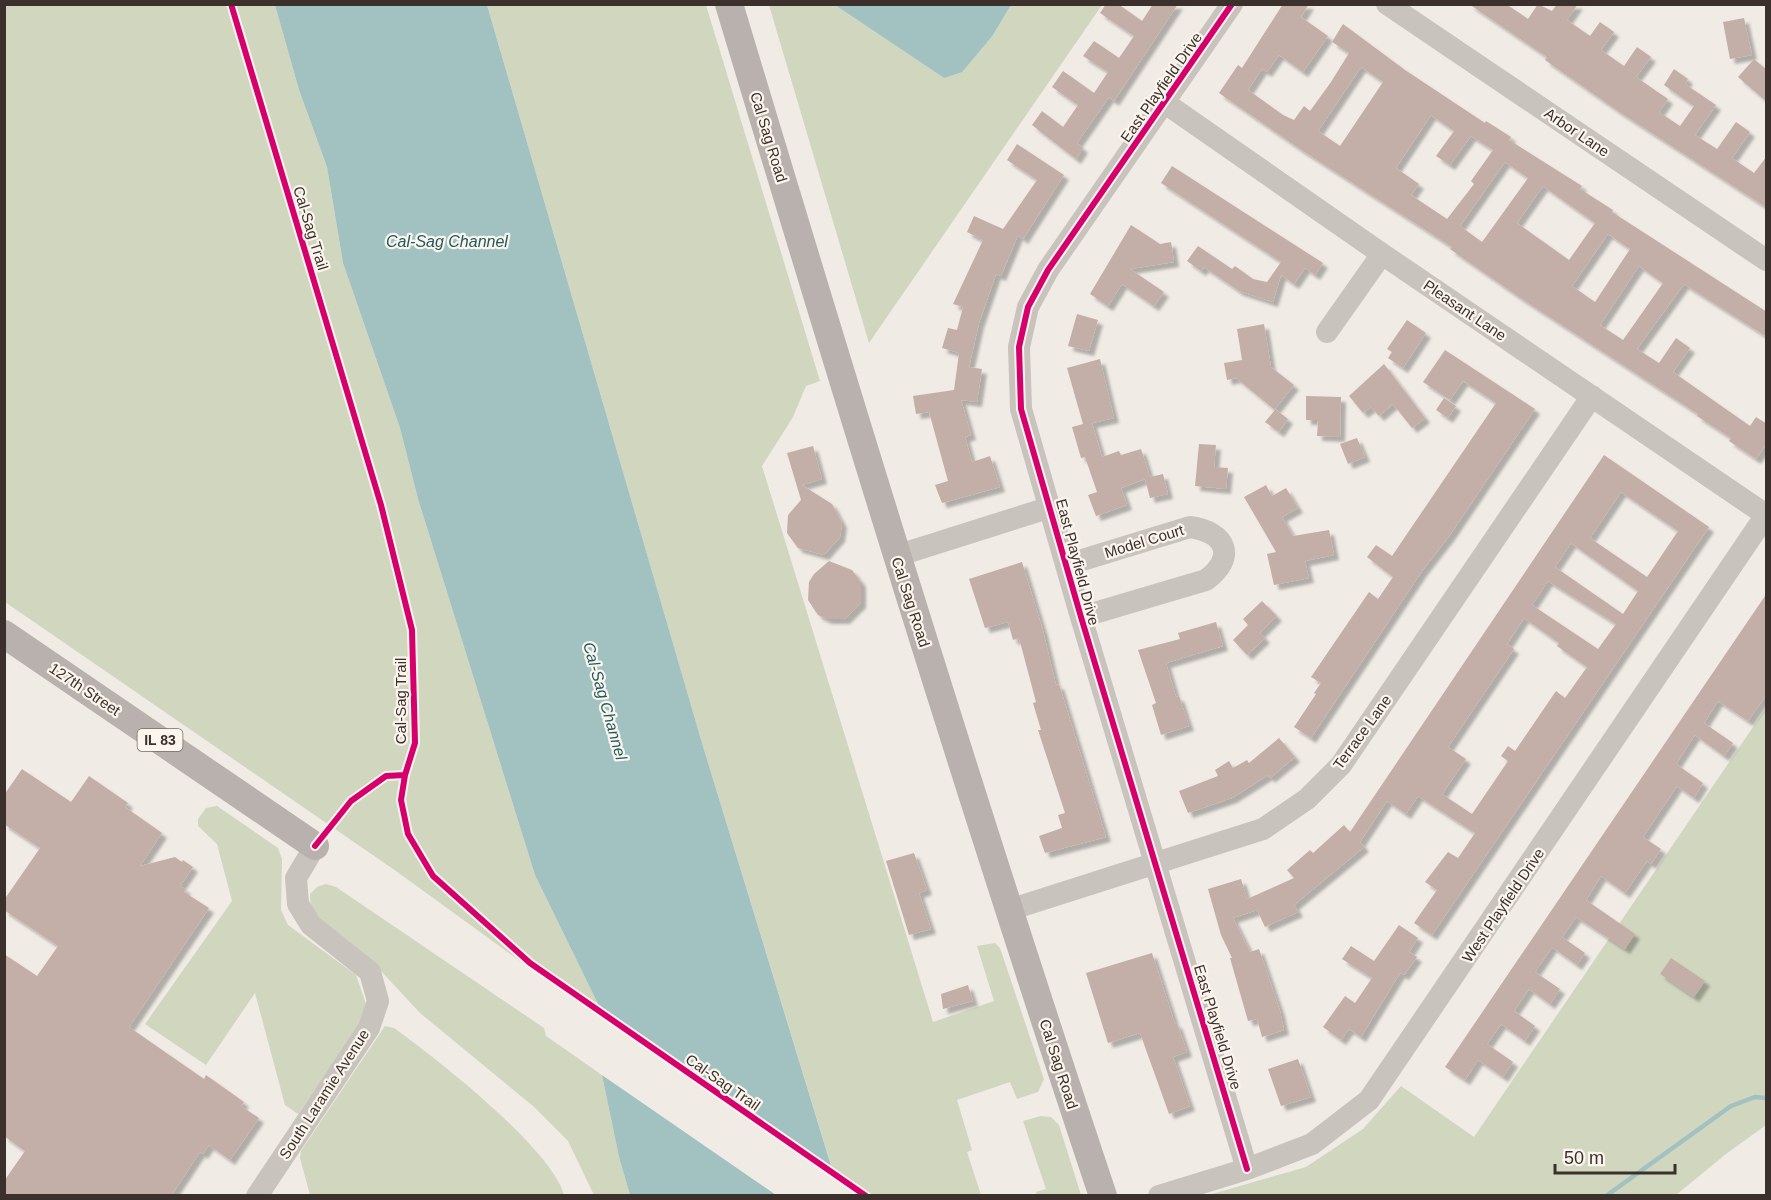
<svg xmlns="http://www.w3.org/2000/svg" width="1771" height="1200" viewBox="0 0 1771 1200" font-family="Arial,sans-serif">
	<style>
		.green { fill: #d1d6bf }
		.water { fill: #a1c2c1 }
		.pier { fill: #f0ebe5 }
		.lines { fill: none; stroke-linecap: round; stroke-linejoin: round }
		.stream { stroke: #a1c2c1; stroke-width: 4.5 }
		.building { fill: #c3afa7; fill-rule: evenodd; filter: url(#shadow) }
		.minor { stroke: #c9c3be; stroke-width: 22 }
		.major { stroke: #b8b1ad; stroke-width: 28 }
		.cycleway-casing { stroke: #fbf5ee; stroke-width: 10 }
		.cycleway { stroke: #d6006c; stroke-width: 6 }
		.labels { text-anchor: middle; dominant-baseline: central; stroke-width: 4.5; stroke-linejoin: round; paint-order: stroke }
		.shield { fill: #fbf5ee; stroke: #756b66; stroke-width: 1.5 }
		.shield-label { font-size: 14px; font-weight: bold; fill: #3b302b }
		.street-label { font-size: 15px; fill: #3b302b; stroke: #fbf5ee }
		.water-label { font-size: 16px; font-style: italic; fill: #1f5a5e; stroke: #fbf5ee }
	</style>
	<defs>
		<filter id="shadow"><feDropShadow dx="5" dy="5" stdDeviation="1.5" flood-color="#0004"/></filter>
	</defs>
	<rect width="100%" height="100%" fill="#f0ebe5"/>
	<path class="green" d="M4,5H275L299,90L327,167L343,263L400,428L418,499L535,875L600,1008L530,960L531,969L396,871L5,602Z
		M487,5H706L820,381L806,386L793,417L762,466L933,1022L994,1001L977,946L995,943L1000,948L1044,1079L1038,1092L1017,1099L1010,1082L957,1100L972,1150L967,1152L981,1195H872L832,1168L702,743Z
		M769,5H835L944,78L993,35L1011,5H1102L869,343Z
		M1766,708V1125L1726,1154L1676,1195L1205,1196L1306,1167L1363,1129L1401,1086L1474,1137Z
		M217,806L278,848L282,859L281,910L288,925L356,975L366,1004L360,1024L298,1114L285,1105L255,993L206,1065L145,1024L232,901L217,844L198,826V819L206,808Z
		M326,884L336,887L544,1028L546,1036L602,1075L619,1157L630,1195H594L568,1141L533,1106L420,1013L380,970L311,911L310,894L317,887Z
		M385,1026L394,1028C437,1059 551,1148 564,1195H310L300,1158L301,1151Z
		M1041,1116L1051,1117L1059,1125L1081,1195H1037L1036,1192L1046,1189L1023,1121Z"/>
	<path class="water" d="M275,5H487L702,743L840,1195H630L619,1157L602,1075L600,1008L535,875L418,499L400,428L343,263L327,167L299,90Z
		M835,5H1011L993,35L962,72L944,78Z"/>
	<path class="pier" d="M595,1004L836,1171L843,1196L776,1195L599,1073Z"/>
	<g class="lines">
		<path class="stream" d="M1606,1196L1731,1106L1755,1097L1766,1098"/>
	</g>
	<path class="building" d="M1106,4H1118L1142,21L1153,4H1178L1114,101L1109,97L1077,143L1083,148L1076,159L1032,125L1042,111L1063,127L1078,105L1052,87L1063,71L1094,93L1108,72L1083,56L1094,41L1119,58L1134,36L1100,13Z
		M1283,4H1309L1301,17L1328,36L1303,72L1279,55L1267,72L1262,69L1248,90L1283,115L1294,120L1304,106L1310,111L1331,82L1349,53L1332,42L1343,24L1405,70L1485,123L1486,121L1511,137L1509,140L1582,186L1580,189L1613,210L1612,212L1767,312V337L1684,284L1637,349L1659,363L1676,338L1690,348L1673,372L1750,426L1756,417L1767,424V443L1756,459L1729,441L1731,438L1697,416L1698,414L1519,297L1450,249L1452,247L1300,149L1219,93L1238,65L1242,68ZM1361,67L1383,82L1340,146L1318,131ZM1431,115L1454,131L1436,156L1450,165L1471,136L1493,150L1471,181L1474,184L1447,219L1411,195L1419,184L1396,168ZM1505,162L1528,178L1482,242L1460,226ZM1543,186L1595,223L1569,260L1517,223ZM1608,234L1630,249L1595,302L1572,286ZM1639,266L1663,283L1623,340L1600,325Z
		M1469,4H1506L1528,19L1538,4L1552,11L1557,4H1578L1567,20L1590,36L1600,22L1614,32L1601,50L1624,66L1637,47L1651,57L1636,77L1668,99L1659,112L1680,126L1694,106L1664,85L1674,69L1688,79L1685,84L1716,105L1695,135L1717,149L1736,122L1750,132L1732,158L1754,173L1767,156V208L1618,111L1545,60L1547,57Z
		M1744,18L1752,55L1730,59L1723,22Z
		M1754,59L1767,70V102L1738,77Z
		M1017,144L1064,175L1023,239L1018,235L1001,276L996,274L979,323L969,367L982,369L977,402L961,400L971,435L965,437L972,462L990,456L1000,487L942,503L935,485L948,481L929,412L916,414L913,396L954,390L959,353L942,348L948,328L957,330L963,307L953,304L983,240L967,232L974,216L1003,229L1037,180L1007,160Z
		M1172,166L1323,263L1315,275L1305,268L1294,284L1281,275L1273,302L1239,291L1204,267L1201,271L1187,261L1198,246L1232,269L1235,266L1253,279L1267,282L1281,262L1161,183Z
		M1131,225L1160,244L1171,242L1174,262L1130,269L1164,292L1154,306L1122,284L1108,306L1090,294Z
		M1077,314L1098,320L1089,351L1068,346Z
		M1407,320L1426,333L1403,368L1388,358L1392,352L1387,349Z
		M1264,324L1271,367L1294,385L1275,409L1288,419L1279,432L1265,422L1275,410L1236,378L1227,380L1224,363L1242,360L1237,329Z
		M1445,350L1535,409L1450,535L1422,571L1311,738L1294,727L1316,694L1314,693L1321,683L1311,677L1369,592L1378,599L1393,577L1367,557L1376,545L1392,556L1496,403L1463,381L1450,400L1423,382Z
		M1100,359L1114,418L1092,423L1102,457L1119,451L1121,455L1141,449L1150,477L1163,474L1168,494L1150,498L1145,479L1121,488L1127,505L1096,516L1088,495L1097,492L1085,457L1081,458L1072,427L1083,424L1067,368Z
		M1384,364L1425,418L1412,428L1393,404L1379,416L1371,407L1363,413L1349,396Z
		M1306,396L1341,397L1340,437L1317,436L1318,420H1306Z
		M1444,398L1456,406L1448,418L1436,410Z
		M1357,438L1365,457L1348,464L1340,444Z
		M1199,444L1216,445L1214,467L1228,468L1226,489L1195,486Z
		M813,446L822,479L802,485L832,504L842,523L840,537L824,555L798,548L787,533L788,515L801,500L787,453Z
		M1604,455L1709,527L1432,935L1414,923L1437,890L1425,882L1448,852L1458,858L1475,833L1418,796L1406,814L1387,801L1360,842L1364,847L1294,905L1298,912L1265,927L1257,910L1233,918L1250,952L1259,949L1280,1011L1284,1030L1262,1037L1257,1019L1248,1021L1230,958H1232L1221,935L1208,889L1241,879L1247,899L1294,878L1287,870L1310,850L1313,853L1344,825L1350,832ZM1621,492L1678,531L1647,577L1590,538ZM1571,543L1638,591L1623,614L1555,567ZM1548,581L1616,624L1598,649L1532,605ZM1524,618L1559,643L1557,646L1587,667L1565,698L1556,691L1515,751L1508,746L1501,756L1508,761L1472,814L1442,794L1466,759L1448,747L1514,649L1507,644Z
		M1266,485L1272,496L1286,488L1298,508L1282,517L1293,536L1329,530L1334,555L1305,561L1309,578L1274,585L1267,554L1276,552L1244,497Z
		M829,561L852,570L861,582V603L845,619H827L818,615L808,600L809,582L814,574Z
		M1022,562L1043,631L1056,685L1059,684L1106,837L1045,853L1039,836L1062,828L1058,815L1065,813L1038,730H1041L1033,703L1036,702L1019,638L1013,640L1008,622L985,628L969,579Z
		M1767,593V694L1748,721L1718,701L1704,723L1733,743L1724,756L1695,735L1676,764L1703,783L1694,798L1677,786L1643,837L1661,849L1651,864L1647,861L1625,893L1601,876L1586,900L1635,934L1625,949L1576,917L1562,937L1585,953L1577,965L1552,947L1535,972L1560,989L1550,1004L1529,989L1514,1011L1535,1026L1525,1041L1501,1024L1487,1044L1513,1062L1503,1077L1478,1060L1465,1080L1445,1067Z
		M1262,601L1277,616L1260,633L1265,638L1247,655L1233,640L1248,625L1243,619Z
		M1216,622L1223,646L1166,663L1176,697L1179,696L1189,726L1161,735L1152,705L1156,703L1138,650L1180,639L1178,633Z
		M1279,738L1295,757L1270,778L1268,775L1232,798L1188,813L1179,791L1218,776L1215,770L1229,761L1233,768L1247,760L1249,763Z
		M22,769L71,802L89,776L128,803L125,807L162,833L140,866L175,857L182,862L183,860L193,867L180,886L186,889L184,892L209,908L129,1027L204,1079L206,1075L244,1102L241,1106L259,1118L230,1160L209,1145L203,1154L200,1152L171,1196H4V1181L25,1151L4,1136V954L37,976L58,946L4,910V900L40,848L4,824V795Z
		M914,853L927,890L919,893L931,929L909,935L886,861Z
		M1399,925L1418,938L1409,952L1417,957L1404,975L1400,973L1361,1037L1349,1029L1341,1040L1323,1027L1345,996L1355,1003L1372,978L1342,959L1351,946L1374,961Z
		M1152,953L1175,1024L1177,1023L1187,1052L1173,1057L1190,1106L1169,1114L1140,1033L1108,1043L1086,973Z
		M1671,958L1705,981L1694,997L1660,974Z
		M968,985L973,1001L943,1009L941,994Z
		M1298,1059L1311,1097L1281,1106L1268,1069Z"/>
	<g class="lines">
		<path class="minor" d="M1232,4L1048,270L1028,307L1019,347L1021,409L1081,617L1247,1169
			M1387,4L1766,260
			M1165,103L1382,254L1766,515
			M1327,332L1382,254
			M896,556L1051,507
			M1066,565L1190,527C1226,532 1237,557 1206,580L1081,617
			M1009,910L1263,829L1307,799L1341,765L1592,396
			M257,1196L369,1028L378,1001L370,972L311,925L298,904L296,878L315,846
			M1159,1196L1247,1169L1312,1144L1369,1100L1766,515"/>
		<path class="major" d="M729,4C849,403 971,801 1103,1196
			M4,634L315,846"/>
		<defs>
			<path id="cycleway" d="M231,4L381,505L412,630L415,743L405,775L401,800L408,834L433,876L530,963L866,1196
				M1232,4L1048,270L1028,307L1019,347L1021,409L1081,617L1247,1169
				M315,846L351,801L386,776L405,775"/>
		</defs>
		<use href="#cycleway" class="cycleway-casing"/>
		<use href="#cycleway" class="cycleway"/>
	</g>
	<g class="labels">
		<rect class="shield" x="137.5" y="729" width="45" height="22" rx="4.5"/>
		<g class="shield-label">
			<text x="160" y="740">IL 83</text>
		</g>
		<g class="street-label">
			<text transform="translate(1161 87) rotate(-55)">East Playfield Drive</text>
			<text transform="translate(1577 132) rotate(34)">Arbor Lane</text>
			<text transform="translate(769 137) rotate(73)">Cal Sag Road</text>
			<text transform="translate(311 228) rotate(73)">Cal-Sag Trail</text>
			<text transform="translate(1465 310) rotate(34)">Pleasant Lane</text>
			<text transform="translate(1144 541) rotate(-17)">Model Court</text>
			<text transform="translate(1078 562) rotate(75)">East Playfield Drive</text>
			<text transform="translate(911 602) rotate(72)">Cal Sag Road</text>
			<text transform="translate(85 689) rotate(34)">127th Street</text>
			<text transform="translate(400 701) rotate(-90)">Cal-Sag Trail</text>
			<text transform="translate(1362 732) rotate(-54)">Terrace Lane</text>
			<text transform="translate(1503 905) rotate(-56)">West Playfield Drive</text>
			<text transform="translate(1218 1027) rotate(73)">East Playfield Drive</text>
			<text transform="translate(1059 1064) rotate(72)">Cal Sag Road</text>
			<text transform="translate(723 1082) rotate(35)">Cal-Sag Trail</text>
			<text transform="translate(324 1094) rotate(-57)">South Laramie Avenue</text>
		</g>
		<g class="water-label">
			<text x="447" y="241">Cal-Sag Channel</text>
			<text transform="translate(605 701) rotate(74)">Cal-Sag Channel</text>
		</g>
	</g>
	<rect width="1771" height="1200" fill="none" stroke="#3b302b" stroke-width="12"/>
	<path d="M1555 1164v9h120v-9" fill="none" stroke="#3b302b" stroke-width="3"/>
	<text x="1564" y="1164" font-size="18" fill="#3b302b" stroke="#fbf5ee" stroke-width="4.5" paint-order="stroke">50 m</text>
</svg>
